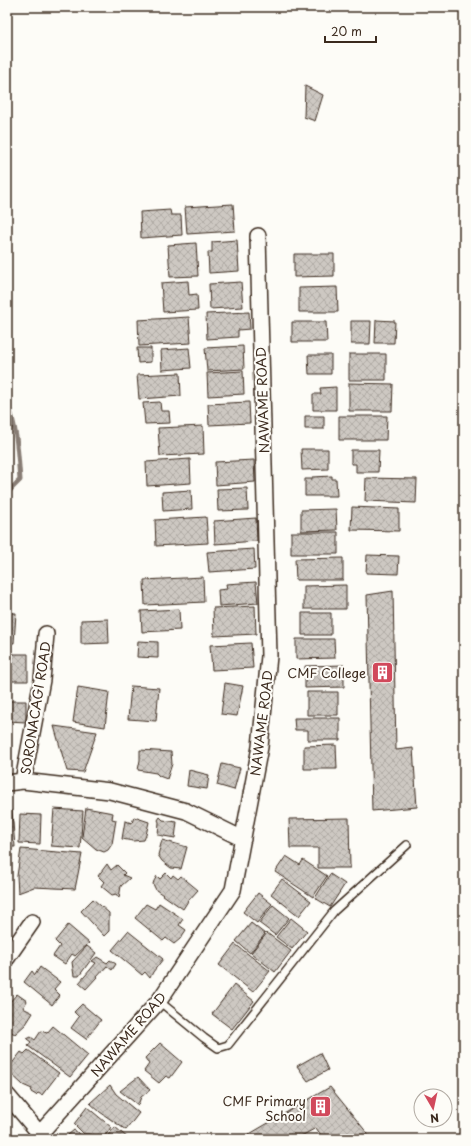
<svg xmlns="http://www.w3.org/2000/svg" width="471" height="1146" viewBox="0 0 471 1146" font-family="'Playpen Sans',sans-serif">
	<style>
		.lines { fill: none; stroke-linecap: round; stroke-linejoin: round }
		.stream { stroke: #887d74; stroke-width: 5 }
		.building { fill: url(#building-cross-hatch); stroke: #3b2a1e }
		.service-casing { stroke: #3b2a1e; stroke-width: 10 }
		.minor-casing { stroke: #3b2a1e; stroke-width: 18 }
		.service { stroke: #fdfcf7; stroke-width: 7 }
		.minor { stroke: #fdfcf7; stroke-width: 15 }
		.labels { text-anchor: middle; dominant-baseline: central; stroke-width: 4; stroke-linejoin: round; paint-order: stroke }
		.street-label { font-size: 13px; fill: #3b2a1e; stroke: #fdfcf7 }
		.poi-label { font-size: 13px; fill: #3b2a1e; stroke: #fdfcf7; text-anchor: end }
	</style>
	<defs>
		<pattern id="building-cross-hatch" width="8" height="8" patternUnits="userSpaceOnUse"><rect width="8" height="8" fill="#cdc8c2"/><path d="M0 0l8 8M0 8l8-8" fill="none" stroke="#b1aca6"/></pattern>
	</defs>
	<rect width="100%" height="100%" fill="#fdfcf7"/>
	<filter id="ink" filterUnits="userSpaceOnUse"><feTurbulence type="fractalNoise" baseFrequency=".025" numOctaves="2"/><feDisplacementMap in="SourceGraphic" scale="8" xChannelSelector="R" yChannelSelector="G"/><feConvolveMatrix kernelMatrix="1 2 1 2 8 2 1 2 1" color-interpolation-filters="sRGB"/></filter>
	<g filter="url(#ink)">
		<g class="lines">
			<path class="stream" d="M7,403C17,427 18,454 20,480L7,493"/>
		</g>
		<path class="building" d="M305,86L323,95L315,121L304,117Z
			M233,204L235,231L187,234L185,207Z
			M170,210L171,215H181L182,235L141,238L140,212Z
			M237,240L239,271L209,273L208,252H212V242Z
			M196,243L198,276L170,277L168,245Z
			M294,254H334V276L294,277Z
			M188,281L189,295L197,294L198,310L163,312L161,283Z
			M241,282L243,307L210,309L209,284Z
			M337,287L338,312H299V288Z
			M249,312L250,329L238,330V337L207,339L206,314Z
			M189,317L191,343L139,346L138,320Z
			M376,320L395,321L394,343H375Z
			M351,321H371L370,344H351Z
			M292,322H326L327,342H292Z
			M243,346L244,369L207,371L205,348Z
			M137,348H151V362L138,363Z
			M189,348L191,368L162,370L161,350Z
			M349,354H386V380H349Z
			M308,355H331V374H309Z
			M243,371L244,394L208,396L207,373Z
			M180,373L181,396L139,399L137,375Z
			M349,383L393,384L392,411H349Z
			M336,387V410H313V394H321L320,388Z
			M160,402L161,411H169L170,423L145,424L143,403Z
			M249,402L250,423L209,425L208,404Z
			M305,416H324V429H305Z
			M339,416H387L386,440H339Z
			M203,426L204,454L160,456L158,428Z
			M301,449H328V469L302,470Z
			M351,450H379L378,472H356V464H351Z
			M190,459L191,483L147,486L146,462Z
			M254,460L255,482L216,485L215,462Z
			M332,476V479H336L337,496H305V479H312V477Z
			M366,478L417,479L416,503L365,501Z
			M247,488L248,510L218,511L217,489Z
			M191,490L192,509L163,511L162,492Z
			M352,507L399,509V531L351,530Z
			M336,509L337,530L301,531V510Z
			M206,517L208,543L156,546L155,520Z
			M256,518L257,541L215,544L214,521Z
			M291,532H338V554H291Z
			M254,549L255,569L209,572L207,552Z
			M367,555L399,556L398,574L366,573Z
			M343,558V580H296L295,559Z
			M203,577L204,602L145,605L144,580Z
			M256,582L258,603L219,606L218,590L227,589L226,584Z
			M346,585V609H304V586Z
			M393,591L396,750L413,748L417,807L372,811L367,595Z
			M255,606L256,634L214,636L213,608Z
			M179,609L180,630L142,632L141,611Z
			M7,613H16L14,643H7Z
			M302,613H331V635H302Z
			M108,619L109,643L81,644V620Z
			M296,639H334L335,658L296,659Z
			M138,641L158,642V658L137,657Z
			M251,643L253,668L212,670L210,645Z
			M7,654H28V681H7Z
			M344,665V687L305,688V666Z
			M225,683L243,686L237,716L221,714Z
			M131,686L159,688L156,721L128,719Z
			M78,687L109,692L105,727L73,722Z
			M307,692H338V715H307Z
			M7,701H26V722L7,721Z
			M294,718H340V740H308V730H295Z
			M54,726L97,732L83,772L67,771Z
			M336,745L337,769H304V746Z
			M140,750L171,752L172,764L167,779L159,776L156,773L138,770L140,760Z
			M222,764L240,768L234,790L217,785Z
			M189,770L209,775L207,789L187,786Z
			M86,808L113,813L112,819L116,820L112,844L108,850L104,852L96,849L82,837Z
			M54,809L83,811L80,848L51,846Z
			M7,811H12L15,847H7Z
			M20,814L41,815L40,844L19,843Z
			M134,817L149,822L146,835L144,840L133,841L122,839L125,821L132,823Z
			M160,817L163,820L177,822L175,838L158,835L159,822L158,820Z
			M349,818L350,868H318V848H290L289,819Z
			M162,840L187,847L181,869L171,868L162,861L158,855Z
			M21,849L82,854L75,889L34,887L18,893L17,876Z
			M286,856L300,865L303,860L327,876L313,897L275,872Z
			M107,864L111,870L117,865L125,873L123,875L130,878L121,886L119,898L116,894L112,895L101,886L104,882L98,876Z
			M166,873L171,878L173,875L178,879L181,876L198,890L188,901L183,909L156,890L153,884L154,881L157,876L160,879Z
			M330,874L345,884L330,907L315,898Z
			M282,879L311,901L299,916L271,894Z
			M258,893L272,904L257,923L243,912Z
			M93,899L109,913V931L104,936L81,911Z
			M159,903L183,919L179,925L186,930L180,939L174,944L166,938L163,941L135,918L146,904L155,909Z
			M273,905L289,918L275,935L259,923Z
			M291,918L307,931L292,949L276,937Z
			M251,923L265,934L250,953L236,941Z
			M68,925L89,943L75,956L72,954L65,964L53,956L60,946L55,941Z
			M128,931L163,959L153,972L150,978L145,972L142,975L112,950Z
			M267,933L291,951L275,972L251,953Z
			M235,944L270,971L253,992L219,965Z
			M87,946L96,953L79,976H74L72,962Z
			M97,957L107,963L110,960L116,964L112,970L107,966L86,989L79,983L96,963L92,961Z
			M40,967L60,982L54,989L60,995L52,1005L24,982L32,971L35,975Z
			M234,985L254,1001L232,1029L212,1014Z
			M17,994L27,1001L23,1008L33,1013L26,1024L15,1034L7,1030V1019L10,1014L7,1013V1005Z
			M82,1004L101,1020L86,1039L71,1028L79,1017L74,1012Z
			M53,1026L88,1055L70,1077L28,1046L31,1042L27,1039L31,1037L35,1040L41,1031L47,1033Z
			M160,1043L182,1062L170,1078L166,1076L159,1083L144,1071L149,1064L145,1058Z
			M28,1050L59,1073L42,1095L38,1093L36,1095L31,1092L32,1089L23,1085L7,1070V1065L10,1066L21,1052L24,1054Z
			M320,1053L328,1070L308,1081L297,1066Z
			M138,1077L150,1090L141,1097L138,1105L120,1091Z
			M110,1085L116,1094L139,1113L126,1130L100,1112L90,1103Z
			M330,1087L372,1139H324L316,1128L296,1139H241Z
			M87,1107L111,1127L103,1139H96L89,1134H84L74,1124Z
			M115,1127L129,1139H105Z
			M74,1130L87,1139H71L68,1135Z"/>
		<g class="lines">
			<defs>
				<path id="service" d="M159,1001L204,1038L218,1048L228,1045L334,911L407,845"/>
				<path id="minor" d="M23,781L42,680L46,634
					M7,783L23,781L110,791L186,811L243,839
					M7,958L32,922
					M7,1095L40,1134
					M35,1139L159,1001L233,890L260,747L269,656L258,236"/>
			</defs>
			<use href="#service" class="service-casing"/>
			<use href="#minor" class="minor-casing"/>
			<use href="#service" class="service"/>
			<use href="#minor" class="minor"/>
		</g>
	</g>
	<defs>
		<symbol id="building-square" viewBox="-11 -11 22 22"><rect x="-9" y="-9" width="18" height="18" rx="4" fill="#d1495b" stroke="#fdfcf7"/><path d="M-4-6H4V6H1V3H-1V6H-4ZM-2.5-4.3h1.7v1.8h-1.7ZM.8-4.3h1.7v1.8H.8ZM-2.5-1h1.7V.8h-1.7ZM.8-1h1.7V.8H.8Z" fill="#fff"/></symbol>
	</defs>
	<g fill-rule="evenodd">
		<use href="#building-square" x="370" y="660" width="25" height="25"/>
		<use href="#building-square" x="308" y="1094" width="25" height="25"/>
	</g>
	<g class="labels">
		<g class="street-label">
			<text transform="translate(262 400) rotate(-92)">NAWAME ROAD</text>
			<text transform="translate(35 708) rotate(-81)">SORONACAGI ROAD</text>
			<text transform="translate(261 723) rotate(-83)">NAWAME ROAD</text>
			<text transform="translate(128 1034) rotate(-49)">NAWAME ROAD</text>
		</g>
		<g class="poi-label">
			<text x="366" y="672">CMF College</text>
			<text x="306" y="1100">CMF Primary<tspan x="306" dy="15">School</tspan></text>
		</g>
	</g>
	<rect width="471" height="1146" fill="none" stroke="#fdfcf7" stroke-width="24"/>
	<rect x="12" y="12" width="447" height="1122" fill="none" stroke="#3b2a1e" stroke-width="1.5" filter="url(#ink)"/>
	<g transform="translate(433 1108) rotate(171)"><circle r="19" fill="#fdfcf7" stroke="#afa8a0"/>
	<path d="M0-3L7 15L0 10L-7 15Z" fill="#d1495b"/>
	<text y="-6" font-size="11" font-weight="bold" text-anchor="middle" fill="#3b2a1e">N</text>
	</g>
	<path d="M325 36v6h51v-6" fill="none" stroke="#3b2a1e" stroke-width="2"/>
	<text x="331" y="36" font-size="12" fill="#3b2a1e" stroke="#fdfcf7" stroke-width="3" paint-order="stroke">20 m</text>
</svg>
